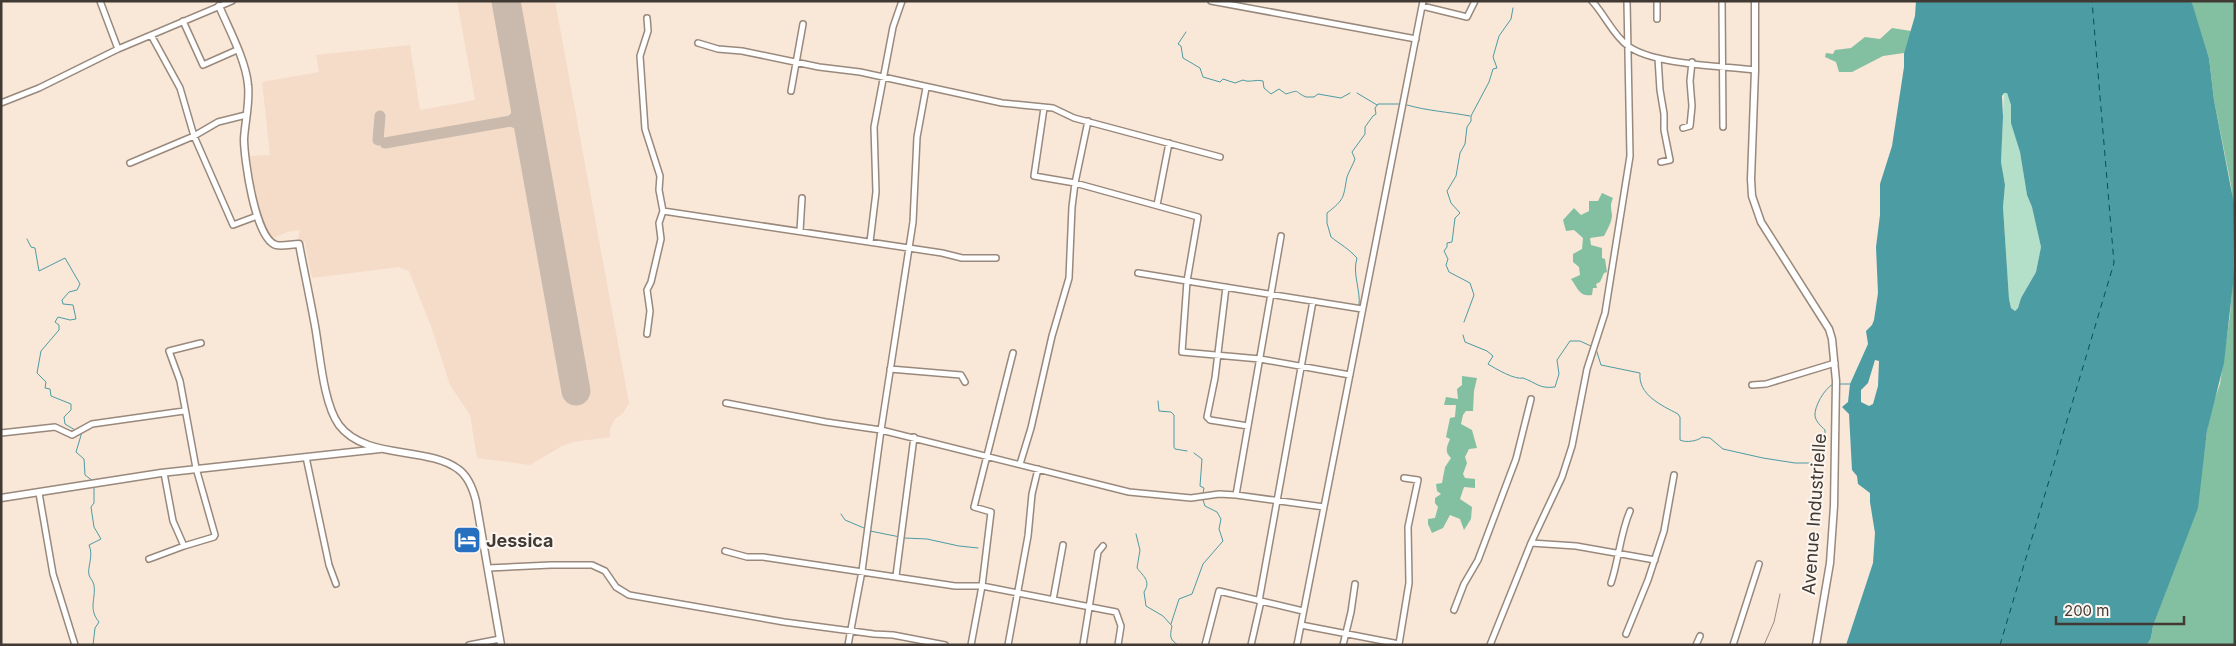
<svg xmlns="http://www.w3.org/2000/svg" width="2236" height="646" viewBox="0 0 2236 646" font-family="Inter,sans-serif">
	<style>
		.built { fill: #f4dcc8 }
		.green { fill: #b4dfc8 }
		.forest { fill: #82c0a1 }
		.water { fill: #4c9ca4; fill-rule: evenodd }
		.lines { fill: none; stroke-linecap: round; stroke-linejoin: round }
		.stream { stroke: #4c9ca4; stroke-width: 1 }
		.ferry { stroke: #065157; stroke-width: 1; stroke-dasharray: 6 5; stroke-linecap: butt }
		.taxiway { stroke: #c9baad; stroke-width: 11 }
		.runway { stroke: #c9baad; stroke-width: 29 }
		.minor-casing { stroke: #99897c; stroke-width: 8 }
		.tertiary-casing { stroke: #99897c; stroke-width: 9 }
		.minor { stroke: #fff; stroke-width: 5 }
		.tertiary { stroke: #fff; stroke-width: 6 }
		.rail { stroke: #998c82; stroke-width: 1 }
		.labels { text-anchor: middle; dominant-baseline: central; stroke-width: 4; stroke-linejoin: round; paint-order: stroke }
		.street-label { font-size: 18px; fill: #413a34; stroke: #fdf6f0 }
		.poi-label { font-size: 18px; font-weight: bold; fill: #413a34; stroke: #fdf6f0; text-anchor: start }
	</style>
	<rect width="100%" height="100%" fill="#f9e7d8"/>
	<path class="built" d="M457,1H555L629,403L623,413L615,419L610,429V437L573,442L562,446L530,465L477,458L470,415L450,385L431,326L409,271L399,267L312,278L305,242L298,239L300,230L287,232L272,239L261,222L253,189L248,156L270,155L262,82L319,72L316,55L410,45L420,110L475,100Z"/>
	<path class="green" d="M2004,93H2007L2011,105L2013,127L2020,152L2027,195L2032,207L2041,247L2036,272L2021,298L2018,308L2015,311L2011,308L2009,299L2003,207L2005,186L2001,162Z"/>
	<path class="forest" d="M2191,1H2235V226L2231,185L2214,100L2209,58Z
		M1892,28L1911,31L1904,53L1883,56L1852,72H1839L1836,62L1825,57L1826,53L1833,54L1835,50L1851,48L1865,37L1880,39Z
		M1602,193L1613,198C1610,205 1611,207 1612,215C1612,222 1607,230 1604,236L1590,238L1591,245L1602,248V258L1605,259L1607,272L1604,273L1600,282L1596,284L1597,288H1593L1592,295C1579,297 1578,288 1571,279L1580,275L1579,267L1573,262V254L1582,249L1583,238L1574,230L1566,231L1563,220L1574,208L1581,215L1589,211V201H1598Z
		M2235,252V645H2147L2151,638L2153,626L2197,508L2207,431L2210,412L2220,384L2230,315Z
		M1462,376L1477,378L1474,391L1473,411H1466L1463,415L1461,424L1472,430L1477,448L1469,449L1465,457L1467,463L1463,474L1465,478L1475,479V488L1464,487L1460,499L1472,507L1471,519L1464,530L1460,519L1450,515L1443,528L1432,533L1428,524V519L1435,518L1438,507L1435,503V498L1441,494L1437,491L1436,484L1442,483L1445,467L1451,458C1444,451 1447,447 1450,439L1446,437L1450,418L1455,417L1456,405H1444L1446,397L1458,399L1457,389L1462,385Z"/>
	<path class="water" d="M1916,1H2191L2193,6L2209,58L2214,100L2234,204L2233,284L2224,363L2207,431L2198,508L2153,626L2151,638L2147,645H1846L1873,563L1875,533L1870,502V493L1858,484L1857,476L1852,470L1849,414L1842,407L1848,402L1850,384L1868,344L1866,331L1872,325L1874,320L1878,293L1876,247L1880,215V184L1892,146L1904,67V53L1915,16ZM2004,93H2007L2011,105V123L2020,152L2027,195L2032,207L2041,247L2036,272L2021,298L2018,308L2015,311L2011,308L2009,299L2003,207L2005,185L2001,162L2003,117L2002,96ZM1875,360L1879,361L1878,386L1873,404L1869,406L1861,402V390L1868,383Z"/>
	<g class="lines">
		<path class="stream" d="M1186,32L1178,44L1181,46L1183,58L1200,68L1203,77L1220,82L1223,79L1235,83L1243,80C1250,83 1255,79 1263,81L1264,88L1271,94L1279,89L1286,94C1301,89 1294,92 1306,97H1314L1318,94L1341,98L1350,93
			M1357,93L1377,105
			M1407,105C1428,111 1449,112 1470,116
			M27,239L31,247L35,248L39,271L65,258L80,284L77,290L69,292L62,300L63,304L73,305L76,319L70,320L58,317L55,322L59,325V330L41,351L37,373L46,382L45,388L50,389L51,396L71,404V410L64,417L65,424L75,430
			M1359,306C1361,290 1352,274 1357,258C1349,249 1340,244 1331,237L1327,223V213C1345,199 1343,198 1347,177C1349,171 1353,165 1355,159L1352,152L1365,134V127L1373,116L1376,114L1375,108L1378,104H1401
			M1358,319L1359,310
			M1464,322L1474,295L1470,283L1449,272L1446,265L1448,259L1444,251L1447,247V243L1452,242L1455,218L1460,213L1451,203L1447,191L1456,176L1460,153L1465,144L1467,127L1471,121V116L1489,82L1493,69L1497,68L1493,57L1499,36L1511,19L1513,8
			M1463,335L1465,342L1487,351L1493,356L1488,364C1496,369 1515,380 1523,378C1537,383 1539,389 1555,387L1559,374L1557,360L1570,341H1580L1593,347
			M1596,349L1601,365L1640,373C1638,395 1661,405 1678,414L1680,417V440C1686,443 1698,441 1702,437L1710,438L1723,449L1763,458L1795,463H1815L1820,459L1825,440V430C1821,426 1816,422 1815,416C1814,407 1824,389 1833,384
			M1839,384H1850
			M1158,401L1159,411L1171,412L1174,415V447L1175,449L1187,451
			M82,432L76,452L84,459L85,475L93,481
			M1194,453L1202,459L1200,486L1204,488L1203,493
			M841,514L845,520L864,528
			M870,531L900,537
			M1136,534L1140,550L1137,568C1144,577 1151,581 1144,592L1146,606L1163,616L1172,626C1170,636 1169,639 1178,645
			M904,538L927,539L959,546L978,548
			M1171,624L1179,599L1192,594L1203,564L1223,541L1219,529L1221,519L1217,512L1205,506L1203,500
			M93,645L95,628L99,622C88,609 96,599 94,585C93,581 90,578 89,575C87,567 94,556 89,545L101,539L94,527L91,507L94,503V485"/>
		<path class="ferry" d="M2000,645L2114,263L2092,1"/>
		<path class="taxiway" d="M511,121L525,127L529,134
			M378,140L380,116
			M385,143L511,121L521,111L523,100"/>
		<path class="runway" d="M506,1L576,391"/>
		<defs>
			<path id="minor" d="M100,1L118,49
				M1211,1L1416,39
				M1592,1C1605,15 1613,35 1628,46C1653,65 1724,66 1755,70
				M1722,1L1723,127
				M1422,6L1467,17L1475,1
				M1657,19V1
				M183,21L203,65L237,50
				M151,35L180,88L194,136L233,225L257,216
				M698,43L718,49L742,51L819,67L860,72L1002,103L1053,108L1074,118L1220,157
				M1658,58L1660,90L1664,114V130L1670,160L1661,162
				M926,88L917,137L913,222L881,430L1129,492L1191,498L1219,494L1236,495L1324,507
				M791,91L803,24
				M1,103L39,88L118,49L232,1
				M1044,108L1034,176L1075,183L1088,121
				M1683,128L1690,126L1692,106L1690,81L1692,62
				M130,163L194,136L218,122L246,115
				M1157,205L1169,143
				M663,211L942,253L962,258H996
				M800,231L802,198
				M870,242L876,192L874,127L893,27L902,1
				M1226,287L1215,378L1207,417L1210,420L1248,426
				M647,334L650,311L647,290L651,282L661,239L659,223L663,211L659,190L660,176L645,129L640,56L648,31L647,18
				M890,369L961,375L965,382
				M1350,375L1260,359L1182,352L1187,281L1362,309
				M1752,385L1766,384L1835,363
				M726,403L826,422L881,430L862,571L848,645
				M1,433L55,427L72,435L92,424L184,411
				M306,457L329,565L336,584
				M1020,464L1031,428L1052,336L1069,278L1072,207L1075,183L1198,217L1187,281L1138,273
				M39,493L53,574L75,645
				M1236,495L1281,236
				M1531,543L1576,546L1655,560
				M184,546L214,537L215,535L196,468L180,381L169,351L201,343
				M725,551L747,557H763L955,586H982L1116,612L1121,626L1118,645
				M149,559L184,546L173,521L164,473
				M488,568L551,565H592L605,571L616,587L629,595L784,622L874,634L893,635L945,645
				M896,576L914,437
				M1611,583C1619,559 1620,534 1630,511
				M1053,600L1063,545
				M1259,601L1313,301
				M1454,610L1464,584L1478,560L1516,459L1531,399
				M1301,625L1399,644L1409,583L1408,527L1418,480L1404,478
				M1626,634L1648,580L1664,531L1674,475
				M469,645L500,639
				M971,645L982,586L991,512L974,507L1013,353
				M1008,645L1028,536L1032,494L1038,469
				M1083,645L1098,552L1103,546
				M1205,645L1219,591L1303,611
				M1251,645L1261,601
				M1297,645L1423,1
				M1343,645L1351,612L1355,584
				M1490,645L1531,543L1562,477L1572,446L1587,369L1605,313L1630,156L1627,1
				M1696,645L1700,636
				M1733,645L1759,564"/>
			<path id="tertiary" d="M1755,1V70L1751,179L1752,196L1761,222L1829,329L1832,339L1836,381L1834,506L1830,563L1816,645
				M219,6C229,29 246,61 248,85C250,103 245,121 244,139C244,158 255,239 276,245C282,247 292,244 299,244C304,271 310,298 315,326C320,353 323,403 339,425C365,460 427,446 458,469C468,476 473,489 476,501L501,645
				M1,498L161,473L380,449"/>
		</defs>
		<use href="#minor" class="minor-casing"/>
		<use href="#tertiary" class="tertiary-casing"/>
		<use href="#minor" class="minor"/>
		<use href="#tertiary" class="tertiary"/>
		<path class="rail" d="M1764,645L1774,622L1780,594"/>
	</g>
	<defs>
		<symbol id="hotel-square" viewBox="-11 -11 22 22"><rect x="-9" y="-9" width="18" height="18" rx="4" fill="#2770c0" stroke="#fdf6f0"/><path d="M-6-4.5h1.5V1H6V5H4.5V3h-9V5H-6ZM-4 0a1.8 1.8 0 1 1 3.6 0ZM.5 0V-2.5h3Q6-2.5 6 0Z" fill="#fff"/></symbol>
	</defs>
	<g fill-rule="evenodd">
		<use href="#hotel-square" x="451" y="524" width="32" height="32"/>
	</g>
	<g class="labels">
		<g class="street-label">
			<text transform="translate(1814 514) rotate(-86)">Avenue Industrielle</text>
		</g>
		<g class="poi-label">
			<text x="486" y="540">Jessica</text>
		</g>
	</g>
	<rect width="2236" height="646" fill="none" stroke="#413a34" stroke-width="5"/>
	<path d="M2056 616v8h128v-8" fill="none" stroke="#413a34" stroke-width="2.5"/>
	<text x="2064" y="616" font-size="15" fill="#413a34" stroke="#fdf6f0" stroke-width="4" paint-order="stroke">200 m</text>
</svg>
